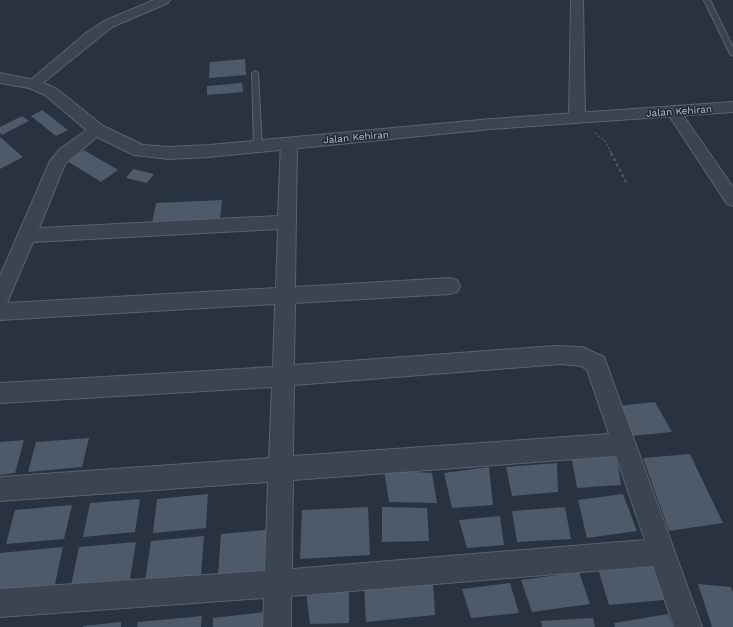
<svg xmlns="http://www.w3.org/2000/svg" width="733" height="627" viewBox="0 0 733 627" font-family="'Work Sans',sans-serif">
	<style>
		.building { fill: #4e596a }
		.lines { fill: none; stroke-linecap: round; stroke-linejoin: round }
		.service-casing { stroke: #5a626e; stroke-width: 2 }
		.minor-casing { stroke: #5a626e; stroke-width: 2 }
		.tertiary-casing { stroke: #5a626e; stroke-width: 2 }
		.path-far1 { stroke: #485b5f; stroke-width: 1.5; stroke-dasharray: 2 2; stroke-linecap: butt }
		.path { stroke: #485b5f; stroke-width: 2.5; stroke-dasharray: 3 3; stroke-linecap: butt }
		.service { fill: #3c4451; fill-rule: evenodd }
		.minor { fill: #3c4451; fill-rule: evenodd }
		.tertiary { fill: #3c4451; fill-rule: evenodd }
		.labels { text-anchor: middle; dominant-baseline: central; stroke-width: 3; stroke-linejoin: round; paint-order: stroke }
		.far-street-label { font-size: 10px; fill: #b9bfcb; stroke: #212936 }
	</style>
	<rect width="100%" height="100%" fill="#283241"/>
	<path class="building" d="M245,59L246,75L209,78L210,62Z
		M242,83L243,92L207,95V86Z
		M42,110L68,130L56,136L31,116Z
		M22,116L29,121L2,135L0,133V127Z
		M0,137L23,157L0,169Z
		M84,150L118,170L101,182L67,161Z
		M133,169L154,174L147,183L126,178Z
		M222,200L220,220L152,224L156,203Z
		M655,402L672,432L632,436L618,406Z
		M89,438L82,467L28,472L36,442Z
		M24,440L15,473L0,475V442Z
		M571,454H616L621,485L577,488Z
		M690,454L723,523L669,531L643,458Z
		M557,463L558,492L512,496L506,467Z
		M489,467L493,505L452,508L444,473Z
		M384,470L432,473L437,503L389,502Z
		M208,494L206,528L153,533L157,499Z
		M623,494L637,531L587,538L578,500Z
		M140,499L135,532L83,537L90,503Z
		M72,505L64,539L6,544L15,510Z
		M368,507L370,555L300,559L302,510Z
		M382,507L427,508L429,541L382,542Z
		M565,507L571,539L517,542L512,511Z
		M500,516L504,545L467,548L459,520Z
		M274,529V569L218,575L221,534Z
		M204,536L201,575L145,581L151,541Z
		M136,542L130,579L71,585L79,547Z
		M63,547L54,589L0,594V553Z
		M653,564L664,600L609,605L597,566Z
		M579,572L590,604L532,612L521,580Z
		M433,581L435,615L366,622L364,584Z
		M510,583L519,613L471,618L462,589Z
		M698,584L731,587L733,593V627H712Z
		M349,587V623L310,624L306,591Z
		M273,611V627H213V618Z
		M668,614L673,627H615L614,623Z
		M202,616L201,627H137L138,622Z
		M593,618L595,627H542L541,621Z
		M121,622V627H83V626Z"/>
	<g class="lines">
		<defs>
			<path id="service" d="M704,0H710L733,47V56L730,54Z
				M255,71L258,73L262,147L258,150L254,147L252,73Z"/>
			<path id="minor" d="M154,0H170L168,3L112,27L38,87H28L26,84L86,33L104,21Z
				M571,0H583L585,117L582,120H572L569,117Z
				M673,106L678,108L733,187V206L727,204L666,111L668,108Z
				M97,125L102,126L105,130L65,164L39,228L278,216L281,143L283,139L289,138L295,139L297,143L295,287L450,278L457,280L460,286L457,292L450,294L295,303L294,365L555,346L582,347L604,357L702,627H674L653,566L291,596V627H263L264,598L0,617V589L265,571L268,482L0,501V477L269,458L272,387L0,403V383L273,367L275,304L0,320V276L50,161L60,149L92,126ZM278,229L276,288L7,303L33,242ZM561,364L581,366L587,370L609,434L293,456L294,385ZM616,456L645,540L292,569L293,480Z"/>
			<path id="tertiary" d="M0,73L39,81L57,89L103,126L143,145L169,147L209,145L491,119L733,102V112L491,129L209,157L169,159L134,155L91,134L45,95L29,88L0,83Z"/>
		</defs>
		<use href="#service" class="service-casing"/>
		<use href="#minor" class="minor-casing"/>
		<use href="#tertiary" class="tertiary-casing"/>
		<path class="path-far1" d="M595,133L605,141L612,154"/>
		<path class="path" d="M611,153L626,182"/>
		<use href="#service" class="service"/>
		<use href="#minor" class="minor"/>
		<use href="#tertiary" class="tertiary"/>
	</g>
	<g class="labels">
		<g class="far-street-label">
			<text transform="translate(679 111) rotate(-4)">Jalan Kehiran</text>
			<text transform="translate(356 137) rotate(-5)">Jalan Kehiran</text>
		</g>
	</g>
</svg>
